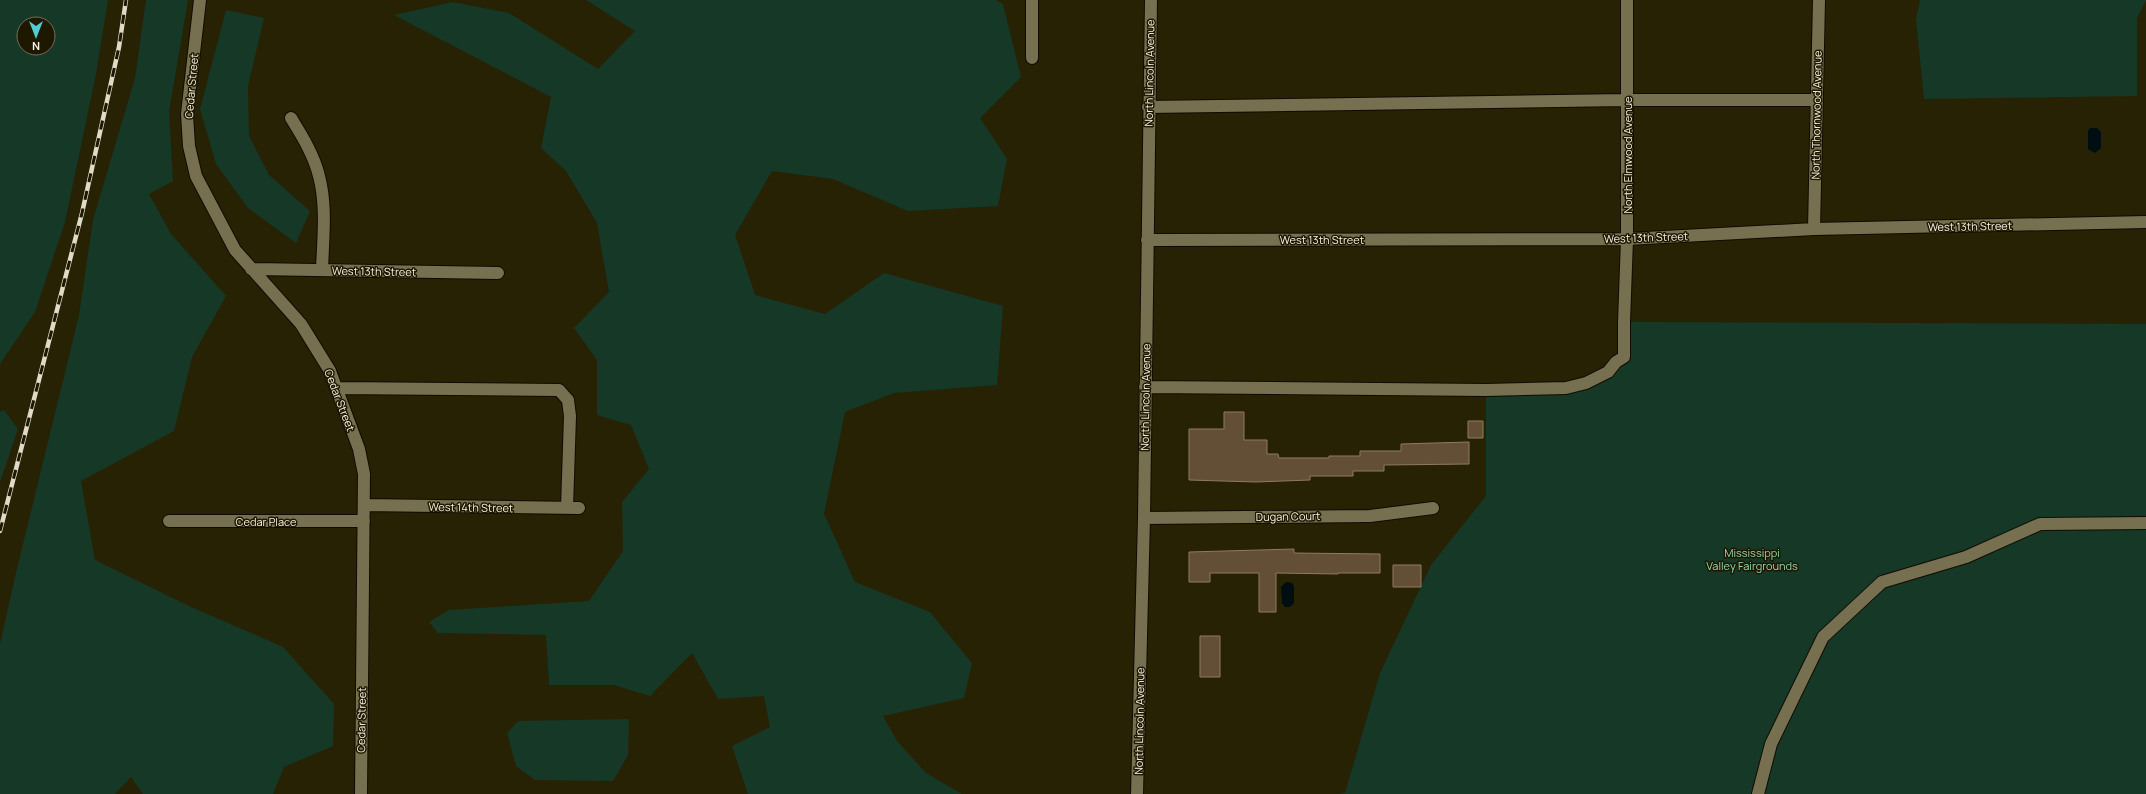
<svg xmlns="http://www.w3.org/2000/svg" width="2146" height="794" viewBox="0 0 2146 794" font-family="Manrope,sans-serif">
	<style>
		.green { fill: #153827; fill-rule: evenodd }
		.water { fill: #010e11 }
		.building { fill: #634f36; stroke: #907a60 }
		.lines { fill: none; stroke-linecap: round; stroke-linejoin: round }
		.minor-casing { stroke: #110b00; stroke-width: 14 }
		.minor { stroke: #767051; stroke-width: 12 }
		.rail-casing { stroke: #dfdbc8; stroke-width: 4.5 }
		.rail { stroke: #1e1800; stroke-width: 3; stroke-dasharray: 9; stroke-linecap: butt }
		.labels { text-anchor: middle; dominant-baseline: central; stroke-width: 3; stroke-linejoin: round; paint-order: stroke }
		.street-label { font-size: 11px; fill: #f7f3e2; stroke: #1e1800 }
		.park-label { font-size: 11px; fill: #93d8b2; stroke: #1e1800 }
	</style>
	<rect width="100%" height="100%" fill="#282204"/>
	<path class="green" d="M0,0H108L96,74L65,222L35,312L0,364ZM24,24H48V48H24Z
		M146,0H188L169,112L173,181L149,194L171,234L226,296L192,357L174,431L81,481L95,560L189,606L283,647L334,704L333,746L284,767L273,794H143L131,777L115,794H0V644L14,581L79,315L93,220L135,78Z
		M586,0H996L1003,4L1021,77L980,118L1007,159L998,206L908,211L833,179L772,171L735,235L755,295L825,314L884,273L1003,306L997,385L894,393L845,412L824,514L855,582L930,612L972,663L964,698L883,716L897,741L926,773L962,794H748L732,746L770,727L764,696L718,699L692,653L650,696L614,685H549L546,635L438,633L429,622L449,610L589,601L623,551L622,502L649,469L631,425L597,415V360L574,328L609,292L597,223L566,171L541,148L551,97L394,15L453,2L509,13L598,69L635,31Z
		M1920,0H2146L2137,18V96L1924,99L1916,19Z
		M226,10L264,18L248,86L249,136L269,175L310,211L296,243L248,208L216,164L200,109Z
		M1624,322L2146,324V794H1338L1345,793L1380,673L1431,565L1486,496V390L1566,388L1624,357Z
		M4,410L18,429L0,482V412Z
		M629,719L628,755L613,781L535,780L516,766L507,733L518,721Z"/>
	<path class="water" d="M2090,128H2097L2101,132V148L2095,153L2088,149V131Z
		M1286,582L1292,583L1294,586V603L1290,607H1285L1282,603L1281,587Z"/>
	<path class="building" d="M1224,412H1244V440H1267V454H1278L1279,458H1329V456H1360V451H1401V444L1469,442V464L1384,465V471H1353V476H1310V480L1256,482L1189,480V429H1224Z
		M1468,421H1483V438H1468Z
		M1294,549V553L1380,554V573H1338V574L1276,573V612H1259V573H1210V582H1189V552Z
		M1393,565H1421V587H1393Z
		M1200,636H1220V677H1200Z"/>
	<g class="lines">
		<defs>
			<path id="minor" d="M200,0L187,114L189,146L196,176L235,250L301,324L330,371L359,449L364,474L361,794
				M1032,58V0
				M1148,107L1626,100H1817
				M291,118C302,136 314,155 319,176C327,206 323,239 322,270
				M1814,229L1819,0
				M1147,240L1627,239L1814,229L2146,222
				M251,269L498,273
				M1145,387L1486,390L1566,388L1586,383L1608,372L1616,362L1624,357V322L1627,239V0
				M337,388L559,390L568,400L570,416L567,508
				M364,505L579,508
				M1144,518L1370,516L1433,508
				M169,521H364
				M1137,794L1144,518L1151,0
				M1758,794L1771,744L1823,637L1882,582L1966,557L2040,524L2146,523"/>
		</defs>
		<use href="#minor" class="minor-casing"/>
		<use href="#minor" class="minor"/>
		<defs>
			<path id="rail" d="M0,531L82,213L119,47L126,0"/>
		</defs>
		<use href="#rail" class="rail-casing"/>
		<use href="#rail" class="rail"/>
	</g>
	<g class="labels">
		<g class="street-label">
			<text transform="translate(1149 73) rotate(-89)">North Lincoln Avenue</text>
			<text transform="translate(191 86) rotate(-85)">Cedar Street</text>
			<text transform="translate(1816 115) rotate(-89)">North Thornwood Avenue</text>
			<text transform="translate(1627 155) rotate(-90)">North Elmwood Avenue</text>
			<text transform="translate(1970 226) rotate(-1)">West 13th Street</text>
			<text transform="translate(1646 237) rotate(-2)">West 13th Street</text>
			<text x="1322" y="239">West 13th Street</text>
			<text transform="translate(374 271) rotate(1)">West 13th Street</text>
			<text transform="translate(1145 397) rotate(-89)">North Lincoln Avenue</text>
			<text transform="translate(340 400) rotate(69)">Cedar Street</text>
			<text transform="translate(471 507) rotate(1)">West 14th Street</text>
			<text transform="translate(1288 516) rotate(-1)">Dugan Court</text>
			<text x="266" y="521">Cedar Place</text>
			<text transform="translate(361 720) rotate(-89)">Cedar Street</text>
			<text transform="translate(1139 721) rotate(-89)">North Lincoln Avenue</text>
		</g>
		<g class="park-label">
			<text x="1752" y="552">Mississippi<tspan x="1752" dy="13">Valley Fairgrounds</tspan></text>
		</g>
	</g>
	<g transform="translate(36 36) rotate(180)"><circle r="19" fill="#1e1800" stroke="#75705a"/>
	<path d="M0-3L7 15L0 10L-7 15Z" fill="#51ccd4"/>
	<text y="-6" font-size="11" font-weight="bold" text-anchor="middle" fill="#f7f3e2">N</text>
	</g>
</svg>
